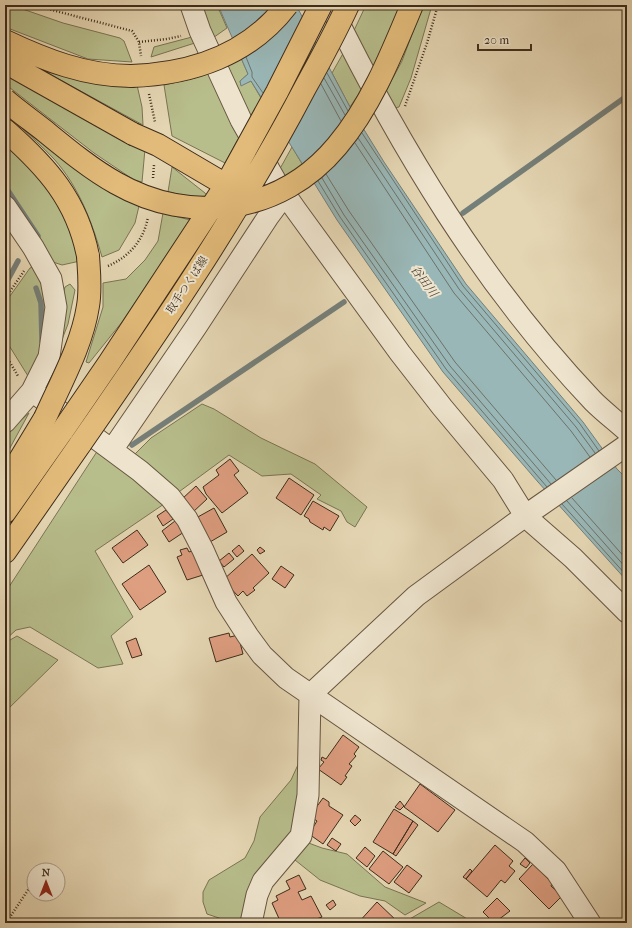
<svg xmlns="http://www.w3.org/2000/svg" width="632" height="928" viewBox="0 0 632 928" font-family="'IM FELL French Canon','Noto Serif JP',serif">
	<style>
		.green { fill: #b7bd8b; stroke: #7a7453 }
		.water { fill: #99b7b7; stroke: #757f79 }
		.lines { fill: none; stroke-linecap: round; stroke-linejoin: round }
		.shore { stroke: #6c7269; stroke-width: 1 }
		.stream { stroke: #757f79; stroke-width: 5.5 }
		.building { fill: #de9e80; stroke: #3e2c1b }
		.street-casing { stroke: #685641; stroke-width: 23 }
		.primary-casing { stroke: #3e2c1b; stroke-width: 24 }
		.highway-casing { stroke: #3e2c1b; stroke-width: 24 }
		.path { stroke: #3e2c1b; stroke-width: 2.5; stroke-dasharray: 1 2; stroke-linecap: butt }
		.street { stroke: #eee4ce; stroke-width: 21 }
		.primary { stroke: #e2bb7a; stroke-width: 22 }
		.highway { stroke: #e2bb7a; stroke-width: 22 }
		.primary-bridge-casing { stroke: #3e2c1b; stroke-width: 24; stroke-linecap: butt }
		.highway-bridge-casing { stroke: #3e2c1b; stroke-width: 24; stroke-linecap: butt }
		.primary-bridge { stroke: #e2bb7a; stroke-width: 22 }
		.highway-bridge { stroke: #e2bb7a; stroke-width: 22 }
		.labels { text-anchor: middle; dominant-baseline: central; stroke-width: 4; stroke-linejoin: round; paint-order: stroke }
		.street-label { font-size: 11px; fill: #3e2c1b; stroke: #eee4ce }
		.water-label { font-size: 12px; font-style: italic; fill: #50483a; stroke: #eee4ce }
	</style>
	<rect width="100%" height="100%" fill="#e5d6b3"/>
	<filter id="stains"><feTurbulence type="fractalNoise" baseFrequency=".005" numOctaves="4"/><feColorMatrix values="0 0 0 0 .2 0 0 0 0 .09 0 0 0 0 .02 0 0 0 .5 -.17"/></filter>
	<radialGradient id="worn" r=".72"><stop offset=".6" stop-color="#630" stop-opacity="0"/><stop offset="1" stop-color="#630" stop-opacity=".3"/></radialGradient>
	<path class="green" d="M5,5H11L63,23L120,38L124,41L132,62L88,59L5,27Z
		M196,5H217L227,28L210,40Z
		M366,5H402L371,75L350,39Z
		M423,5H432L411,78L399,107L394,108L381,100L402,61Z
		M192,37L198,42L151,57L154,47Z
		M345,50L364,86L350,107L332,73Z
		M241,58L248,74L240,81L241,85L251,81L261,98L247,125L221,69Z
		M31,64L137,85L142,107L143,125Z
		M213,69L241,134L225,163L172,136L164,85L195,78Z
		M5,70L145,149L142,182L134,180L94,153L5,84Z
		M18,124L100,185L139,206L135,223L119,250L102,257C92,222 79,187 54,159C43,147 30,136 18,124Z
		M5,143L37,173L61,202L80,261L62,265L53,262L5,194Z
		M292,147L304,167L282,179L277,174Z
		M172,167L205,193L207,196L191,197L168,192Z
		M163,213L190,220L122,322L89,363L86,362L103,307V283L126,279L145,260L158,241Z
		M35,266L43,285L48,315L38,360L28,376L5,339V303L30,268Z
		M70,284L75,290L68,324L56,355L60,305L65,287Z
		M202,404L214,409L261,438L315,464L367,507L355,527L347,522L341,511L317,499L321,495L291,474L262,476L229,455L176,494L133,456L151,438Z
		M29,413L5,457V434Z
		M98,450L136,477L164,504L95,551L133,617L111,636L123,664L98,668L30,627L16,630L5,640V593Z
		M17,636L58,660L5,712V643Z
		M302,756L296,828L244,923H234L207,914L203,902V892L209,880L245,858L254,841L260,817L291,780Z
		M306,842L322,848L347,854L385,887L426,903L405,915L385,901L360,896L320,880L295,860Z
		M439,902L474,923H407L408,920Z"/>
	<path class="water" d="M218,5H296L350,107L384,162L466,284L583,422L617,469L627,479V581L538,482L443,372L337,220L251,81L241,86L240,81L248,74Z"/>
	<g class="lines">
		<path class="shore" d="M246,57L252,72V77L263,93
			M327,73L348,111
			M324,78L345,115
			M321,84L341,121
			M362,133L463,286L580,424L599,451
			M358,138L459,289L576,427L595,453
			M355,143L454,293L571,431L590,457
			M326,174L349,211L455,362L556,480
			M322,178L344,215L450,366L551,484
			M318,181L340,217L446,369L547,487
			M572,498L627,560
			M567,501L627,569
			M562,504L627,576"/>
		<path class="stream" d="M5,186L38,236
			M463,213L627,96
			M5,285L18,261
			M36,288L41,303L42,341
			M132,445L344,302"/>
	</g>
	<path class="building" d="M230,459L239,471L234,475L248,493L222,513L206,494L203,487L219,475L216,470Z
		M289,478L314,495L301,515L276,498Z
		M196,486L207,499L193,512L182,499Z
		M313,501L339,516L330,531L324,527L323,530L310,522L309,519L304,516Z
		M214,508L227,532L210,542L196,518Z
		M166,510L173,519L163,526L157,516Z
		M175,521L184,532L169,542L162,531Z
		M137,530L148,545L123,563L112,548Z
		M239,545L244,551L237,557L232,551Z
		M260,547L265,551L260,554L257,550Z
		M187,548L189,552L194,550L203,575L187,580L177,557L182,555L180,550Z
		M229,553L234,559L224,567L219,561Z
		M252,554L269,573L253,588L255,590L247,596L243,591L238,596L223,580Z
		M149,565L166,592L140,610L122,584Z
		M281,566L294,575L285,588L272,579Z
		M229,633L230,637L238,635L243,654L216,662L209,638Z
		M136,638L142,655L132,658L126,642Z
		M343,735L359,747L354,754L356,756L349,764L352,766L345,776L347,777L341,785L318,769L324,762L321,760L322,757L326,759Z
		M420,784L455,810L438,832L404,807Z
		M323,798L329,802V806L343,815L323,844L309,834L317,821L310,816Z
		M400,801L404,806L400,810L395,807Z
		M394,809L413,821L393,854L373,842Z
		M355,815L361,820L355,826L350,821Z
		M413,821L418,825L396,856L393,854Z
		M332,838L341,844L336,851L327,845Z
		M495,845L513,861L509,866L515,871L505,883L501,880L487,897L466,879Z
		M365,847L375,856L367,867L356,858Z
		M383,851L403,867L389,884L369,869Z
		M525,858L530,863L526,868L520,864Z
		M533,864L552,883L551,886L562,896L549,909L519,879Z
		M407,865L422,876L409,893L394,882Z
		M470,869L472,871L466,879L463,877Z
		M299,875L306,889L298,892L302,900L311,896L322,917L311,921L312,923H281L272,903L278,900L276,896L290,889L286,881Z
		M497,898L510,911L494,923L483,912Z
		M333,900L336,905L330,910L326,905Z
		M377,902L399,923H358Z"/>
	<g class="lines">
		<defs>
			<path id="street" d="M191,5L200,31L241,120L275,180L296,210L400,353L442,407L503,480L526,517L573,558L627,612
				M330,5C400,148 483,285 593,401C604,412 616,421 627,431
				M5,206L33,247L51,279L56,307L49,357L32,391L5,422
				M32,391L140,471L170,497L187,519L203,550L226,602L248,636L262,655L286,678L525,842L556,871L590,923
				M112,450L196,327L268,217L285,194
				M251,923L257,895L263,881L301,836L308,795L310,695L416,596L532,511L627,445"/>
			<path id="primary" d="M5,512L63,430
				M5,552L81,443"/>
			<path id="highway" d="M5,41C45,60 86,76 131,76
				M5,62L133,134
				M5,130C47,167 77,200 88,256
				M5,484L45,418"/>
		</defs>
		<use href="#street" class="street-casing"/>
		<use href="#primary" class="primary-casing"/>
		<use href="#highway" class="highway-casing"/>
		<path class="path" d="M33,5L132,31L139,42L141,56
			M139,42L167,39L181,36
			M149,94L155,122
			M405,106L427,43L438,5
			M153,178L154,165
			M108,266C129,257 144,240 148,217
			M5,299L24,271
			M5,354L18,376
			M6,923L32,884"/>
		<use href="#street" class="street"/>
		<use href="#primary" class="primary"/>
		<use href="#highway" class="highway"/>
		<defs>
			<path id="primary-bridge" d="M63,430L109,363L226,185L277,92L321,5
				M81,443C161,328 240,212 305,88C320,61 335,33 348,5"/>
			<path id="highway-bridge" d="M131,76C191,74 249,55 287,5
				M5,100C18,111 32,121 46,132C68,150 91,169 116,183C191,226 281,213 337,146C371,106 392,53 412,5
				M133,134L158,145L226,185
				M45,418C61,382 82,345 88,306C91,289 89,272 88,256"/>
		</defs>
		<use href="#primary-bridge" class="primary-bridge-casing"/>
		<use href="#highway-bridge" class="highway-bridge-casing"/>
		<use href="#primary-bridge" class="primary-bridge"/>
		<use href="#highway-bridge" class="highway-bridge"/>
	</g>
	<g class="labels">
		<g class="street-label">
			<text transform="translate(187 285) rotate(-57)">取手つくば線</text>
		</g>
		<g class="water-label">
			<text transform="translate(424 281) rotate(53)">谷田川</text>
		</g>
	</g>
	<rect width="632" height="928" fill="none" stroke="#e5d6b3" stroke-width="20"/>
	<rect x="6" y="6" width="620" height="916" fill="none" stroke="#3e2c1b" stroke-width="2"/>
	<rect x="10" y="10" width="612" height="908" fill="none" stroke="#3e2c1b"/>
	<g transform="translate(46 882)"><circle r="19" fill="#eee4ce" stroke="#a89a86"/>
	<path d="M0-3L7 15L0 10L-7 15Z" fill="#8f2418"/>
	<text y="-6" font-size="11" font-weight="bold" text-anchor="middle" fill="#3e2c1b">N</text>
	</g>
	<path d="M478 44v6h53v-6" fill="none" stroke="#3e2c1b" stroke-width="2"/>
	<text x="484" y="44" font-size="12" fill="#3e2c1b" stroke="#eee4ce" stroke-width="3" paint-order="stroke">20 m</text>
	<rect width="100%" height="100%" filter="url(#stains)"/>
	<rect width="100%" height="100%" fill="url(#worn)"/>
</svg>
